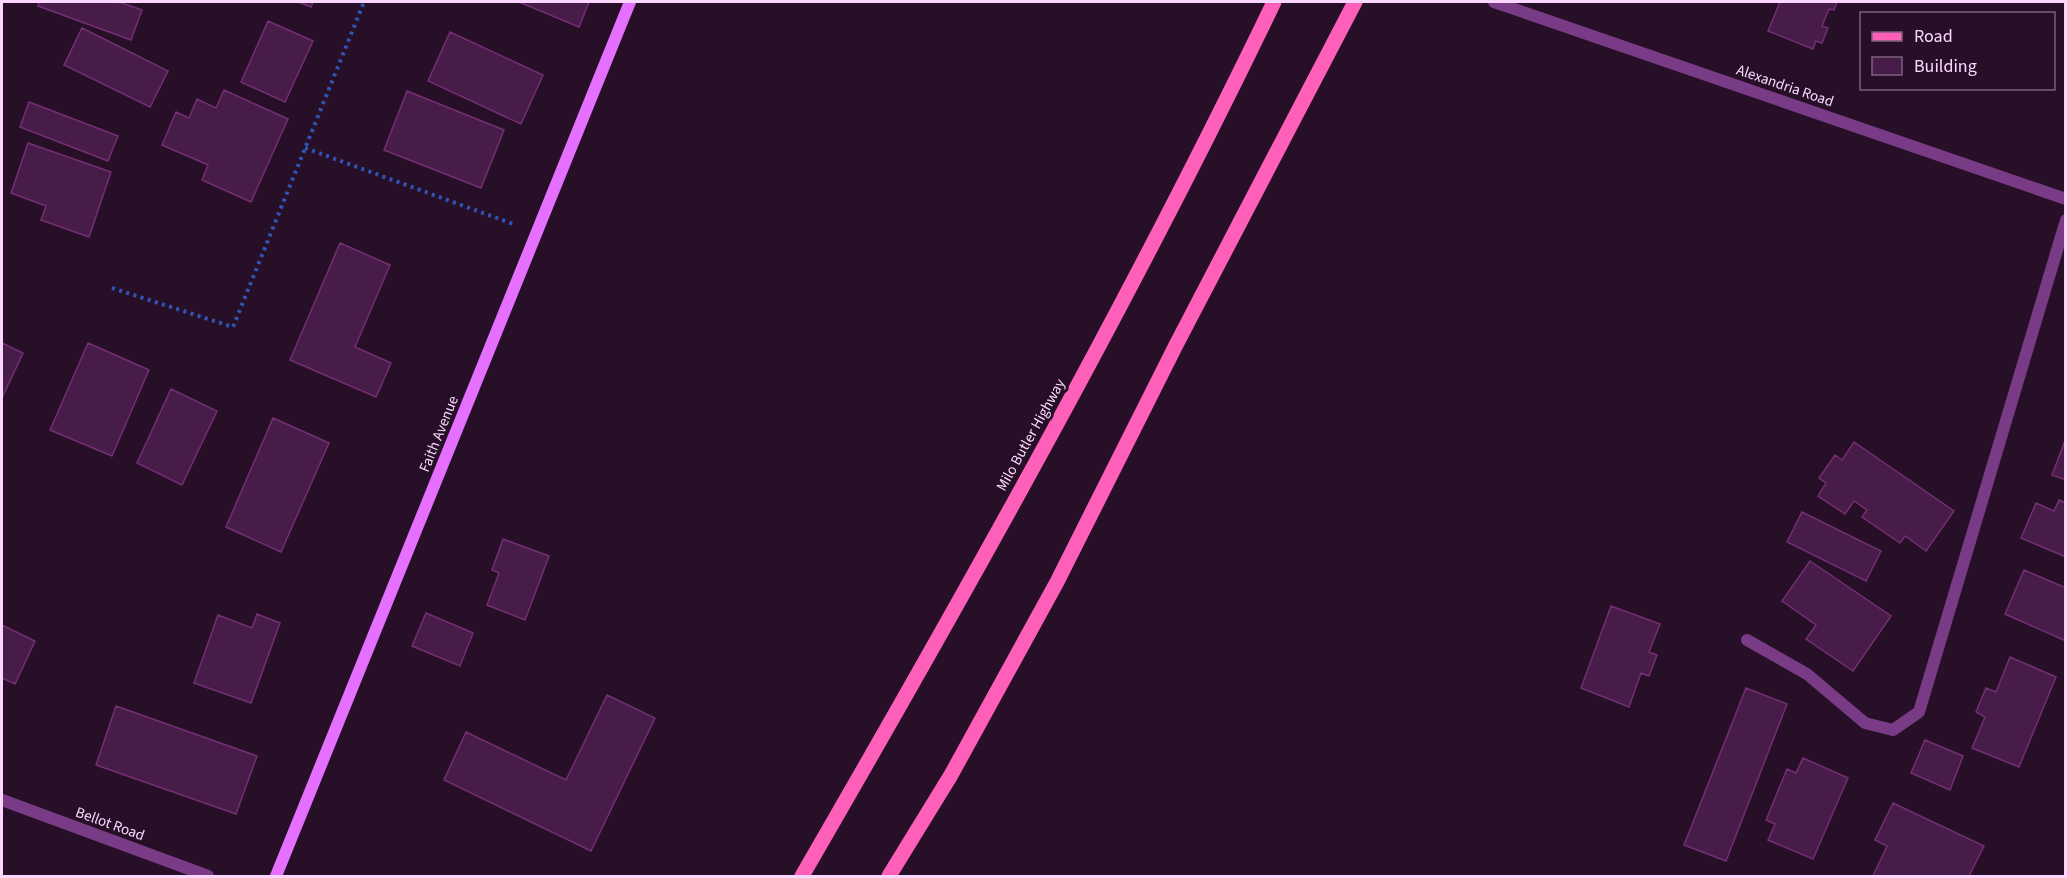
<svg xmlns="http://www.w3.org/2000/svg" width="2067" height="878" viewBox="0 0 2067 878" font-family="'Source Sans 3',sans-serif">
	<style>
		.building { fill: #481c48; stroke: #742e74; stroke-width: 1.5 }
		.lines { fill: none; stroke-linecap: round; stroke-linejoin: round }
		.path { stroke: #3154b8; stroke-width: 4; stroke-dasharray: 3 4.5; stroke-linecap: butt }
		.street { stroke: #7a3b86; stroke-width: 12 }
		.secondary { stroke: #e56ffe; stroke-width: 12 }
		.primary { stroke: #fd5fb9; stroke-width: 15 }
		.labels { text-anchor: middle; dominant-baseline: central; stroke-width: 6; stroke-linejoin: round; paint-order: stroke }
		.street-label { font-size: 15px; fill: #fbd7ff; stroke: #271027 }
	</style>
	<rect width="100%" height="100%" fill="#271027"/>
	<path class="building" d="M39,2H119L142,10L131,40L38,6Z
		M298,2H313L311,7Z
		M519,2H589L579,27Z
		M1780,2H1837L1834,10L1829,9L1822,26L1828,28L1822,43L1816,41L1813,49L1768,31Z
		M268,21L313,41L285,102L241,82Z
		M82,28L168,71L150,107L64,65Z
		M450,32L543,75L521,124L428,81Z
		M224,90L288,119L251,202L202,180L208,165L162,145L176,112L189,118L197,99L216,108Z
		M407,91L504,130L481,188L384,150Z
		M29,102L118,136L108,161L20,127Z
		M28,143L111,172L89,237L41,220L46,206L11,193Z
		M340,243L390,265L355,347L391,363L376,397L290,360Z
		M2,343L23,353L2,398Z
		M88,343L149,370L112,456L50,430Z
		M171,389L217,411L182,485L137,463Z
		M273,418L329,443L281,552L226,527Z
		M2066,438V480L2052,475Z
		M1854,442L1954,511L1926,551L1905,536L1900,543L1862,517L1867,510L1854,501L1845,514L1818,496L1826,483L1819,478L1835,455L1842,460Z
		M2059,500L2066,503V557L2021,538L2036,503L2054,511Z
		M1802,512L1881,551L1866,581L1787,542Z
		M503,539L549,556L525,620L487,605L499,573L492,570Z
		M1810,561L1891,616L1853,671L1806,639L1816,625L1782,601Z
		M2024,570L2066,588V641L2005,614Z
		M1611,606L1660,624L1649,652L1657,655L1649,676L1641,673L1629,707L1581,688Z
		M426,613L473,633L460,666L412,646Z
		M257,614L280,623L251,703L194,683L218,615L252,628Z
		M2,625L35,641L15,684L2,678Z
		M2010,657L2056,677L2019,767L1972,748L1985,717L1976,712L1986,688L1996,692Z
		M1746,688L1787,704L1726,861L1684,845Z
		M607,695L655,718L591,851L444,780L466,732L566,780Z
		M116,706L257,756L236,814L96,765Z
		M1925,740L1963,756L1950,790L1911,773Z
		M1803,758L1848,778L1813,859L1768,840L1775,824L1766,820L1787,769L1796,773Z
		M1893,803L1984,846L1969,876H1873L1887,846L1875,840Z"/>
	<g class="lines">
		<path class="path" d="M305,148L516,225
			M112,288L233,327L364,2"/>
		<path class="street" d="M1494,2L2066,199
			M1747,640L1807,674L1865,723L1893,730L1919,712L2066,220
			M2,800L208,876"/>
		<path class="secondary" d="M276,876L630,2"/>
		<path class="primary" d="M802,876C968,589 1130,301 1274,2
			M889,876L951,775L1057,582L1176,345L1355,2"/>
	</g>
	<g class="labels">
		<g class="street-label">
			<text transform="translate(1785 86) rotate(19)">Alexandria Road</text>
			<text transform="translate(439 434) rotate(-68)">Faith Avenue</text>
			<text transform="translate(1031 435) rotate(-61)">Milo Butler Highway</text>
			<text transform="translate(110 824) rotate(20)">Bellot Road</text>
		</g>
	</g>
	<rect width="2067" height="878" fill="none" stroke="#fbd7ff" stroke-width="6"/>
	<rect x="1860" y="12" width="195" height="78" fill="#271027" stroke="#7c607d" stroke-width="1.5"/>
	<rect x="1872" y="32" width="30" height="9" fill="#fd5fb9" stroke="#7c607d" stroke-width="1.5"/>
	<text x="1914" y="42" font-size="18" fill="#fbd7ff">Road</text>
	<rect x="1872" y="57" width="30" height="18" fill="#481c48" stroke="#7c607d" stroke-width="1.5"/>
	<text x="1914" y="72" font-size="18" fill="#fbd7ff">Building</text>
</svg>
